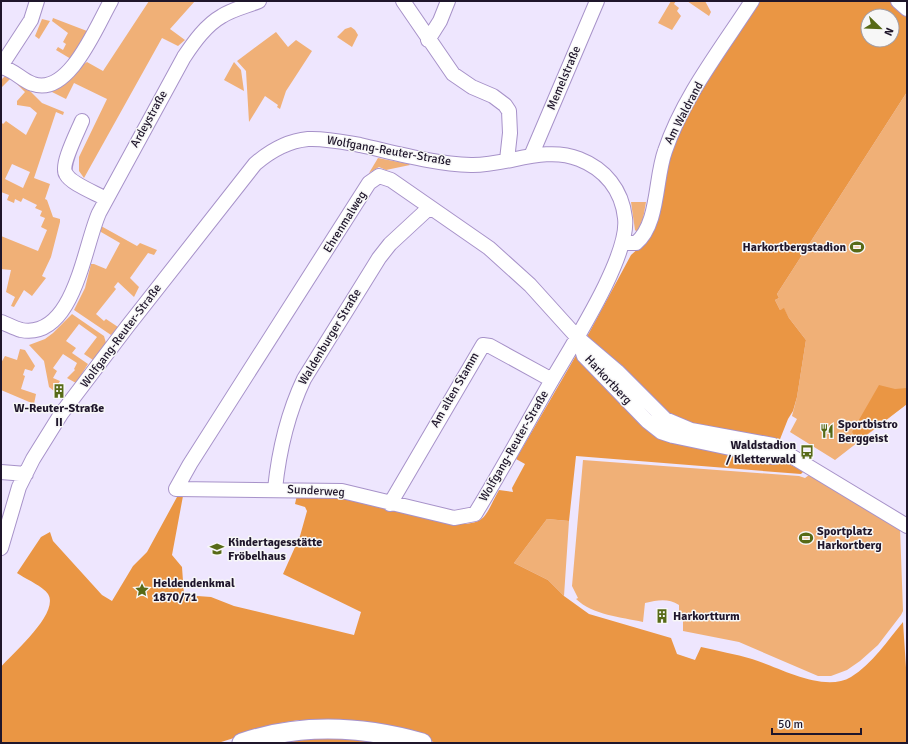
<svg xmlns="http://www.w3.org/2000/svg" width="908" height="744" viewBox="0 0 908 744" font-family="Signika,sans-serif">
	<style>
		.green { fill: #f0b077; fill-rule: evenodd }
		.forest { fill: #ea9644; fill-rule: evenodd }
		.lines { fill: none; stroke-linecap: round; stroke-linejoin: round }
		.street-casing { stroke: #a792c9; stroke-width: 16 }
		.secondary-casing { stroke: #a792c9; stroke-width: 21 }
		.street { stroke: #fff; stroke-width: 14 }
		.secondary { stroke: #fff; stroke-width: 19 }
		.labels { text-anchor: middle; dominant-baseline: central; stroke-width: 3; stroke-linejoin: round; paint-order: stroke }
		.street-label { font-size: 12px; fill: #1f162b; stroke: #f7f7f7 }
		.poi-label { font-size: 12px; font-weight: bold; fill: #1f162b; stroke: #f7f7f7; text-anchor: start }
	</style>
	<rect width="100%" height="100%" fill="#eee6fe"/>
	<path class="green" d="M149,1H195L170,29L185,40L178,46L162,38L84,178L79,171V157L107,99L74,83L66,99L46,89L81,62L84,64L87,62L103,71Z
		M671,1H676L674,4L679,8L677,11L681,16L672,30L658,23Z
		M687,1H705L711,12L709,16Z
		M53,18L87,31L71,59L56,50L58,47L63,50L66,44L63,42L68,33L52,21Z
		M42,19L50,21L39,39L35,36Z
		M351,27L355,30L358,35L352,47L337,37L345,29Z
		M276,32L288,47L296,40L312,51L286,91L280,109L277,107L278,105L265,96L249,122L246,71L237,61Z
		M234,62L241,70L244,91L224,80Z
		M6,75L15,76L42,103L64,112L63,115L56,112L34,178L50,184L45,199L47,200L53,217L60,219V222L51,257L42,276L46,278L32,296L24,290L14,307L11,306L15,297L6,292L11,270L1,269V236L38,251L47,230L41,227L45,218L40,216L42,211L35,208L37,205L23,198L21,202L15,199L14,203L7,200L9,195L1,192V122L3,124L6,121L26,135L37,113L30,107L17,105V101L25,92L11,78L1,88V80ZM12,164L30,172L23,188L5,179Z
		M907,92V404L835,460L790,432L797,419L792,416L797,397L806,340L789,318L784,309L780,310L775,300L779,298L777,294Z
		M378,158L409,164L410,165L386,170L379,167L369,173Z
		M631,202H646L643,219L637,232L635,230Z
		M101,226L137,246L140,243L157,250L154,255L148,253L130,278L139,287L134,297L118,282L114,287L116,289L96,314L104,321L106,319L118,327L111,335L74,310L85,288L91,264H94L106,269L120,243L101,232Z
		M72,314L104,336L106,343L93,360L84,354L97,337L79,324L66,341L76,348L72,353L88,364L76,383L67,378L75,370L74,369L77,363L63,354L53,368L57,371L53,378L60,381L54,391L49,387L44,361L29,345L45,339L53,333Z
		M20,349L25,350L35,366L32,371L25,369L23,375L25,376L21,389L36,394L34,404L1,390V363L5,356L17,360Z
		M583,460L799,476L805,478L809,475L900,528L903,611L901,615L878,645L860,661L847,670L831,676H818L739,642L683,631V618L679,617V605C668,598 658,600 645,603L643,622C621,617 593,615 576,599L578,598L572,586Z
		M547,519L569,521L564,596L548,580L514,563Z"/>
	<path class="forest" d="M756,1H907V92L777,294L779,298L775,300L780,310L784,308L789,318L806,340L797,397L793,411L788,419L771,462H784L802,470L803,472L801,474L576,456L569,521L547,519L514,563L548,580L564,596L589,614L671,638L677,654L695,660L701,647C718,651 735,654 752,659C780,668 824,693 851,677C872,664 888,640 903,622L907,683V743H437L410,735L323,721L299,720L281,723L218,743H1V667C13,653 60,613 48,594C44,587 24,578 17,573L41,537L50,532L53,541L102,595L112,601L133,566L147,552L177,497L183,496L172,555L182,567L184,595L211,597L234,606L354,635L361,612L283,574L300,536L307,511L305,507L295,504L297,495L337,496L450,524C487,525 483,519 499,490L513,492L512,488L525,464L516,459L589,333L631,255L640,247L668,154L685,117ZM868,16H892V40H868Z
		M879,385L895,389L907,388V404L858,441L852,432Z
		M330,737L398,743H278Z"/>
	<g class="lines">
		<defs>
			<path id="street" d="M403,1L453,74L472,87L493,96L505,105L509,111L510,133L507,160
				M898,1L907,9
				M428,40L440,21L448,1
				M1,66L31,20L37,1
				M1,67C15,70 21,80 33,84C69,97 97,25 111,1
				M82,121C78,131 60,166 66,174C71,184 96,193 106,199
				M531,156L597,1
				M623,243H636C659,224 655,178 665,151C683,97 721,49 752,1
				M1,322C7,324 14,328 21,330C74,340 84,246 99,213L184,57C194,42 206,25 222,16C233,9 247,6 259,1
				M578,338L584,356L647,421L661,432L673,436L773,457L785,451
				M1,472L26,474
				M275,489C279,450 287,415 304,379L379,258L390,244L430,207
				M390,504L483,345L490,346L552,380
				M1,548L19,487L33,459L61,414L127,327L255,164C270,151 287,141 308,139C325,138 343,142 360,145C396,153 434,164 471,165C507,166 544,145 579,159C605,169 622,190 625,218C630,256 572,345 552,380C526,425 502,470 475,514L454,518L342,491L176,489L190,464L369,183L379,176L391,180L489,248L530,285L577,337L617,371L665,419L691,430L773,445L907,526"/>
			<path id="secondary" d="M242,743C301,723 362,726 422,743"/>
		</defs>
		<use href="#street" class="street-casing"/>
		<use href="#secondary" class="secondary-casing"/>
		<use href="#street" class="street"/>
		<use href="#secondary" class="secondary"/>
	</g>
	<defs>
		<symbol id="stadium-bare" viewBox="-9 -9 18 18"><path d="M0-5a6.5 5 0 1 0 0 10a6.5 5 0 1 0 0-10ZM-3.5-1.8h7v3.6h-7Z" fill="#576a17" stroke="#f7f7f7" stroke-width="2.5" paint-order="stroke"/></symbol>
		<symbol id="building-bare" viewBox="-9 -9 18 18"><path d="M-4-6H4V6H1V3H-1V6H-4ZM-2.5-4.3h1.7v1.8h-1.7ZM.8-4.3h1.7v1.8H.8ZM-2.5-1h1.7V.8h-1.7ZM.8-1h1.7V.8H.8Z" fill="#576a17" stroke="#f7f7f7" stroke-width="2.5" paint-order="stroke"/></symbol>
		<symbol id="restaurant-bare" viewBox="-9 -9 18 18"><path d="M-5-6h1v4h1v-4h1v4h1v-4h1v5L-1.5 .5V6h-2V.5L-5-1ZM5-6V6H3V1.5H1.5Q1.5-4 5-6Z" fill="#576a17" stroke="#f7f7f7" stroke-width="2.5" paint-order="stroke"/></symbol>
		<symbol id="bus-bare" viewBox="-9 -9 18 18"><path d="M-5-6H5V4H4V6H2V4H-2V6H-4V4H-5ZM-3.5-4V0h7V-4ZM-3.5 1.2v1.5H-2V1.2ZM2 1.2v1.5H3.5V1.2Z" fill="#576a17" stroke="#f7f7f7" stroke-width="2.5" paint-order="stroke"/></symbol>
		<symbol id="school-bare" viewBox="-9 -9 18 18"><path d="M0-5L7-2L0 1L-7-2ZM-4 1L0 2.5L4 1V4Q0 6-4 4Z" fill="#576a17" stroke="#f7f7f7" stroke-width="2.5" paint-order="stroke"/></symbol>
		<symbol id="sight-bare" viewBox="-9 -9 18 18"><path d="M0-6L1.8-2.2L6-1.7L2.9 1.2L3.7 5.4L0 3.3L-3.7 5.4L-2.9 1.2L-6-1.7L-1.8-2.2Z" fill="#576a17" stroke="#f7f7f7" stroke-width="2.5" paint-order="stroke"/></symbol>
	</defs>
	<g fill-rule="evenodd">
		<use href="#stadium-bare" x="847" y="237" width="20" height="20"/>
		<use href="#building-bare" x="49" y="381" width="20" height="20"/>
		<use href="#restaurant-bare" x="817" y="421" width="20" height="20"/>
		<use href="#bus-bare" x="797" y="442" width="20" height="20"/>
		<use href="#stadium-bare" x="796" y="528" width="20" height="20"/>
		<use href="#school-bare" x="207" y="539" width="20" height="20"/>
		<use href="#sight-bare" x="132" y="580" width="20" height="20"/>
		<use href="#building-bare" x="652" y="606" width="20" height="20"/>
	</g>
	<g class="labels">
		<g class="street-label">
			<text transform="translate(564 78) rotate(-67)">Memelstraße</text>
			<text transform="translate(684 113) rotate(-62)">Am Waldrand</text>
			<text transform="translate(149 119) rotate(-61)">Ardeystraße</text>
			<text transform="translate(389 151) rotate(10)">Wolfgang-Reuter-Straße</text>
			<text transform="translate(345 222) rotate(-58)">Ehrenmalweg</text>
			<text transform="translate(121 336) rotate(-53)">Wolfgang-Reuter-Straße</text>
			<text transform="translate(330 337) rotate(-59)">Waldenburger Straße</text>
			<text transform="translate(608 380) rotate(47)">Harkortberg</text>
			<text transform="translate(455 390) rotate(-60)">Am alten Stamm</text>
			<text transform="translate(514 446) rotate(-60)">Wolfgang-Reuter-Straße</text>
			<text transform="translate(316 491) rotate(3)">Sunderweg</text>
		</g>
		<g class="poi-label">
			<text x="846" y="247" text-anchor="end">Harkortbergstadion</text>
			<text x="59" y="408" text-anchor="middle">W-Reuter-Straße<tspan x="59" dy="14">II</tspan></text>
			<text x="838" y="424">Sportbistro<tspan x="838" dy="14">Berggeist</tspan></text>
			<text x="796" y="445" text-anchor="end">Waldstadion<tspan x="796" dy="14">/ Kletterwald</tspan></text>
			<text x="817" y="531">Sportplatz<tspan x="817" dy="14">Harkortberg</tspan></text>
			<text x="228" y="542">Kindertagesstätte<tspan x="228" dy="14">Fröbelhaus</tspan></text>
			<text x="153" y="583">Heldendenkmal<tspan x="153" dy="14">1870/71</tspan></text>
			<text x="673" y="616">Harkortturm</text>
		</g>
	</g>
	<rect width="908" height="744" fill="none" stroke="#1f162b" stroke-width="4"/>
	<g transform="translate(880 28) rotate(113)"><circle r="19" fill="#f7f7f7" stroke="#a19da5"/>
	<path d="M0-3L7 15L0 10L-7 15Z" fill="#576a17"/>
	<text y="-6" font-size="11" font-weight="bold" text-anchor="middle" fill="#1f162b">N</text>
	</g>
	<path d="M772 728v6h89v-6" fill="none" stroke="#1f162b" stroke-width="2"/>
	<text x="778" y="728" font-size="12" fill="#1f162b" stroke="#f7f7f7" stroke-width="3" paint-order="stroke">50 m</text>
</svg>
